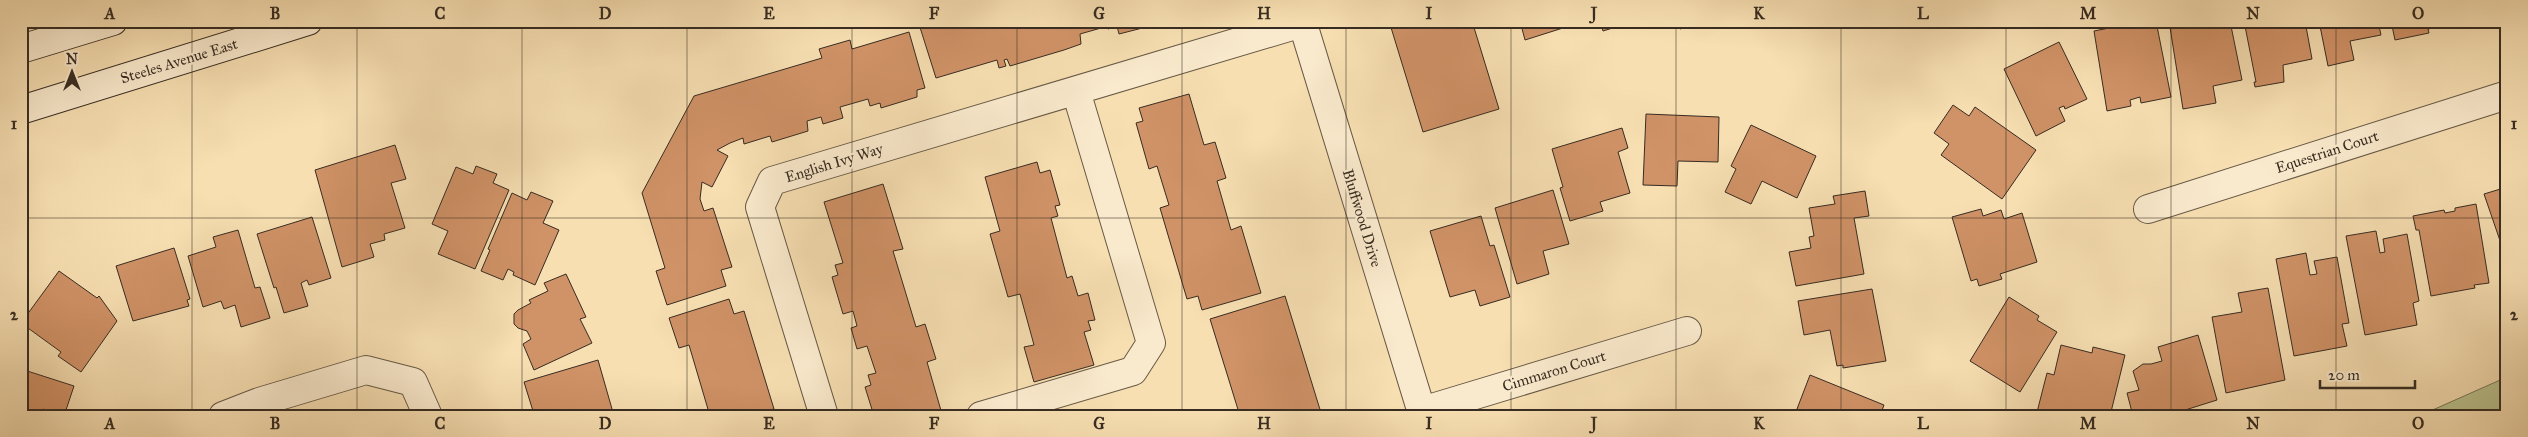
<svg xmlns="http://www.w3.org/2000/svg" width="2528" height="437" viewBox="0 0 2528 437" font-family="'IM FELL Great Primer',serif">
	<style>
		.green { fill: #bac28e; stroke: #787758 }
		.building { fill: #d09267; stroke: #372c22 }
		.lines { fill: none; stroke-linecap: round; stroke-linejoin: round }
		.minor-casing { stroke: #675946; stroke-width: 30 }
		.secondary-casing { stroke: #372c22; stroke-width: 30 }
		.minor { stroke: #faeacd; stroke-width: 28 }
		.secondary { stroke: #faeacd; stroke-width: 28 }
		.grid { fill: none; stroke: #372c22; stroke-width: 1; stroke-opacity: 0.55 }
		.labels { text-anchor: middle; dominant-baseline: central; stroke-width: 4.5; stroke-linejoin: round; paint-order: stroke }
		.street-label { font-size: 15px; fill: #372c22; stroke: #faeacd }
		.neatline { fill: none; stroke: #372c22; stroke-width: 2 }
		.grid-label { font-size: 16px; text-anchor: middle; font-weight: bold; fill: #372c22 }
	</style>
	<rect width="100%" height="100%" fill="#f7dfb2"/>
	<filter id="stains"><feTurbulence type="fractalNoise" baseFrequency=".004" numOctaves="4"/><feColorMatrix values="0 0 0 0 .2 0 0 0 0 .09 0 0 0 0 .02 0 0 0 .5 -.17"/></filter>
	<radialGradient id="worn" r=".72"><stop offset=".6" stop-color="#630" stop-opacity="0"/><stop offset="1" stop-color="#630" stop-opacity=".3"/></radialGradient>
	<path class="green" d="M2507,377V416H2419Z"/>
	<path class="building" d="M918,21H1153L1154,25L1119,34L1117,26L1108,29V26L1080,34L1081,44L1064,50L1010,66L1007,59L1004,60L1006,66L999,68L997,60L936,78Z
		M1389,21H1472L1499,109L1423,132Z
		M1520,21H1585L1525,40Z
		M1600,21H1635L1603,31Z
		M1677,21H1706L1680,29Z
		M2144,21H2156L2171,97L2141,103L2140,97L2130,100L2131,106L2107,111L2094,31Z
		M2169,21H2230L2242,80L2213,86L2216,103L2183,109Z
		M2244,21H2305L2312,59L2283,65L2284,82L2255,87L2254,82H2256Z
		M2319,21H2378L2381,35L2350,41L2354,60L2328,66Z
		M2391,21H2453V24L2428,29L2429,33L2395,40Z
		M909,32L925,88L917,90V97L881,108L880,103L870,106L868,99L840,107L843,118L823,124L821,117L807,121L808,131L772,142L770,136L744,144L743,138L730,143L717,150L728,156L712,187L702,182L700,199L704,211L713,208L732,267L721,270L726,286L667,305L656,271L665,268L642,193L694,96L822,58L819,49L850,40L852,49Z
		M2059,42L2087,99L2065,109L2064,106L2059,108L2065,121L2036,136L2004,69Z
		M1189,94L1204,145L1215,142L1226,178L1217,181L1231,230L1241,226L1261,293L1202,310L1198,296L1187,299L1160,208L1169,205L1157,166L1149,169L1136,123L1143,121L1139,108Z
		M1953,105L1969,116L1975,107L2036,150L2002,199L1941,155L1949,144L1934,133Z
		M1646,114L1719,117L1718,162L1678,161L1677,186L1643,185Z
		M1751,125L1816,156L1797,198L1762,181L1751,204L1725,192L1736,169L1731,166Z
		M1622,128L1628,148L1618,152L1630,193L1600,202L1603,211L1570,221L1560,188L1563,187L1552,149Z
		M395,145L406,179L391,183L405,228L384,234L385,240L370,244L374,257L342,267L315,170Z
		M1037,162L1040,173L1050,170L1060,205L1055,206L1058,216L1051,218L1067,278L1072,276L1078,296L1088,293L1095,320L1088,321L1091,330L1084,332L1094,365L1034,382L1024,347L1034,345L1020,294L1008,297L990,234L1000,231L985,177Z
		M476,166L497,174L493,183L509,190L475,269L438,254L448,231L432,224L456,167L473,174Z
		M883,184L903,249L893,251L916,327L925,324L936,359L927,362L942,414L935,416H874L865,387L871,385L868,375L876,373L867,346L857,349L851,328L857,326L853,311L843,314L832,277L838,275L835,265L843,263L824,202Z
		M2507,187V261L2484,194Z
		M1553,190L1569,244L1543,251L1549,274L1517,284L1495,208Z
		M1865,191L1869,216L1854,218L1864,274L1796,286L1789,252L1811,248L1809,237L1814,236L1809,208L1835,204L1833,196Z
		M531,192L553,201L543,223L559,230L535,285L513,275L514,272L508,269L503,280L481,271L490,250L488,249L512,193L527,200Z
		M2476,204L2489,283L2474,285L2475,288L2431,296L2419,230H2416L2413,216L2444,210L2445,213L2455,211V208Z
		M1981,209L1983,216L2001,210L2004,219L2022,213L2037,262L2000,274L2002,279L1979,286L1977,279L1971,281L1952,217Z
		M1481,216L1490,246L1494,245L1510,297L1480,306L1475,290L1450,297L1430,231Z
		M312,217L331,278L309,285L307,280L301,283L308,306L284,313L276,287L274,288L257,234Z
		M238,230L255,288L260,287L270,318L241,327L235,305L224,309L221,301L203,307L188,256L216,247L213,237Z
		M2376,231L2380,253L2385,252L2383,239L2407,234L2419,301L2413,303L2417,325L2365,335L2346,236Z
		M174,248L190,299L187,300L189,306L133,321L116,266Z
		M2306,253L2310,275L2317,274L2314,261L2337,257L2349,323L2342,324L2347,346L2294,356L2276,259Z
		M59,271L97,298L99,296L117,321L81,372L58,356L61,352L21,323Z
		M566,274L586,317L580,319L592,343L534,370L523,344L531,339L527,331L518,328L514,324V314L518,310L531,303L529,300L548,291L544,283Z
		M2268,288L2285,380L2226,393L2212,317L2242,312L2238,293Z
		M1872,289L1886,361L1843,368V365L1837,366L1830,330L1804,335L1798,301Z
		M1285,296L1322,416H1240L1210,319Z
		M2009,297L2039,316L2037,320L2057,332L2020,392L1970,361Z
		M729,299L734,314L744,311L774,409L765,411L766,416H710L689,345L679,348L669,318Z
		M2198,335L2217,400L2166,416H2133L2127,393L2139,390L2133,371L2143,364H2151L2162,361L2158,347Z
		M2061,345L2092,353L2093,347L2125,355L2110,416L2093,412L2092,416H2036L2047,373L2054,375Z
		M598,360L614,416H517L533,411L524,382Z
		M21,369L74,386L64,416L43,409L41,416H21Z
		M1810,375L1884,405L1880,416H1815L1797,409Z"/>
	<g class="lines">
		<defs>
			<path id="minor" d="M1302,21L1423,416
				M2148,209L2507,95
				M1422,411L1687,331
				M223,416L259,402L366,370L413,382L428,416
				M824,416L760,207L772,181L1302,23
				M981,416L1133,371L1151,343L1076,91"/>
			<path id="secondary" d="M21,49L113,21
				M21,110L308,21"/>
		</defs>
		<use href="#minor" class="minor-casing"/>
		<use href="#secondary" class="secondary-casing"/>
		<use href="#minor" class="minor"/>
		<use href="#secondary" class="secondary"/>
	</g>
	<path class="grid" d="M192,21V416M357,21V416M522,21V416M687,21V416M852,21V416M1017,21V416M1182,21V416M1346,21V416M1511,21V416M1676,21V416M1841,21V416M2006,21V416M2171,21V416M2336,21V416M21,218H2507"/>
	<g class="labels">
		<g class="street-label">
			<text transform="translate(179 61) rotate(-17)">Steeles Avenue East</text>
			<text transform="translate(2327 152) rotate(-18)">Equestrian Court</text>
			<text transform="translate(834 163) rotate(-17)">English Ivy Way</text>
			<text transform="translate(1362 218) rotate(73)">Bluffwood Drive</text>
			<text transform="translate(1554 371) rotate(-17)">Cimmaron Court</text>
		</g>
	</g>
	<rect width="2528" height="437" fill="none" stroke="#f7dfb2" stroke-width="55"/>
	<g transform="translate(72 72)" stroke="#faeacd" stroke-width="4" paint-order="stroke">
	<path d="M0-4L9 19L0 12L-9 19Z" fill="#372c22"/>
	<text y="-8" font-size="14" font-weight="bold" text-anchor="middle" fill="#372c22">N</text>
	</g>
	<path d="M2320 380v8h95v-8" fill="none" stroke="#372c22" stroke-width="2.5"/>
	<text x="2328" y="380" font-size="15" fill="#372c22" stroke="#faeacd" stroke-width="4" paint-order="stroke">20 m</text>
	<rect x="28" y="28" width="2472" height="382" class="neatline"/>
	<g class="grid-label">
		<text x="110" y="19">A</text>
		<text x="275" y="19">B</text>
		<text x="440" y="19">C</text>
		<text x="605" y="19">D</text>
		<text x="769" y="19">E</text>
		<text x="934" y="19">F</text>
		<text x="1099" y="19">G</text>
		<text x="1264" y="19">H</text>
		<text x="1429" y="19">I</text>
		<text x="1594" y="19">J</text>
		<text x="1759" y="19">K</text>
		<text x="1923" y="19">L</text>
		<text x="2088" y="19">M</text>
		<text x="2253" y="19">N</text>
		<text x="2418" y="19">O</text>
		<text x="14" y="129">1</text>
		<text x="2514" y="129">1</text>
		<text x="14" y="320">2</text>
		<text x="2514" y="320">2</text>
		<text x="110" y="429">A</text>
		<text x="275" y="429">B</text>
		<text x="440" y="429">C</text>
		<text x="605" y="429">D</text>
		<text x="769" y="429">E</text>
		<text x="934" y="429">F</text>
		<text x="1099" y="429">G</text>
		<text x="1264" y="429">H</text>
		<text x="1429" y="429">I</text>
		<text x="1594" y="429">J</text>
		<text x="1759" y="429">K</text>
		<text x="1923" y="429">L</text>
		<text x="2088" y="429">M</text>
		<text x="2253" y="429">N</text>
		<text x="2418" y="429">O</text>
	</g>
	<rect width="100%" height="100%" filter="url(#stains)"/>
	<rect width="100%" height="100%" fill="url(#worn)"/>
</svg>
